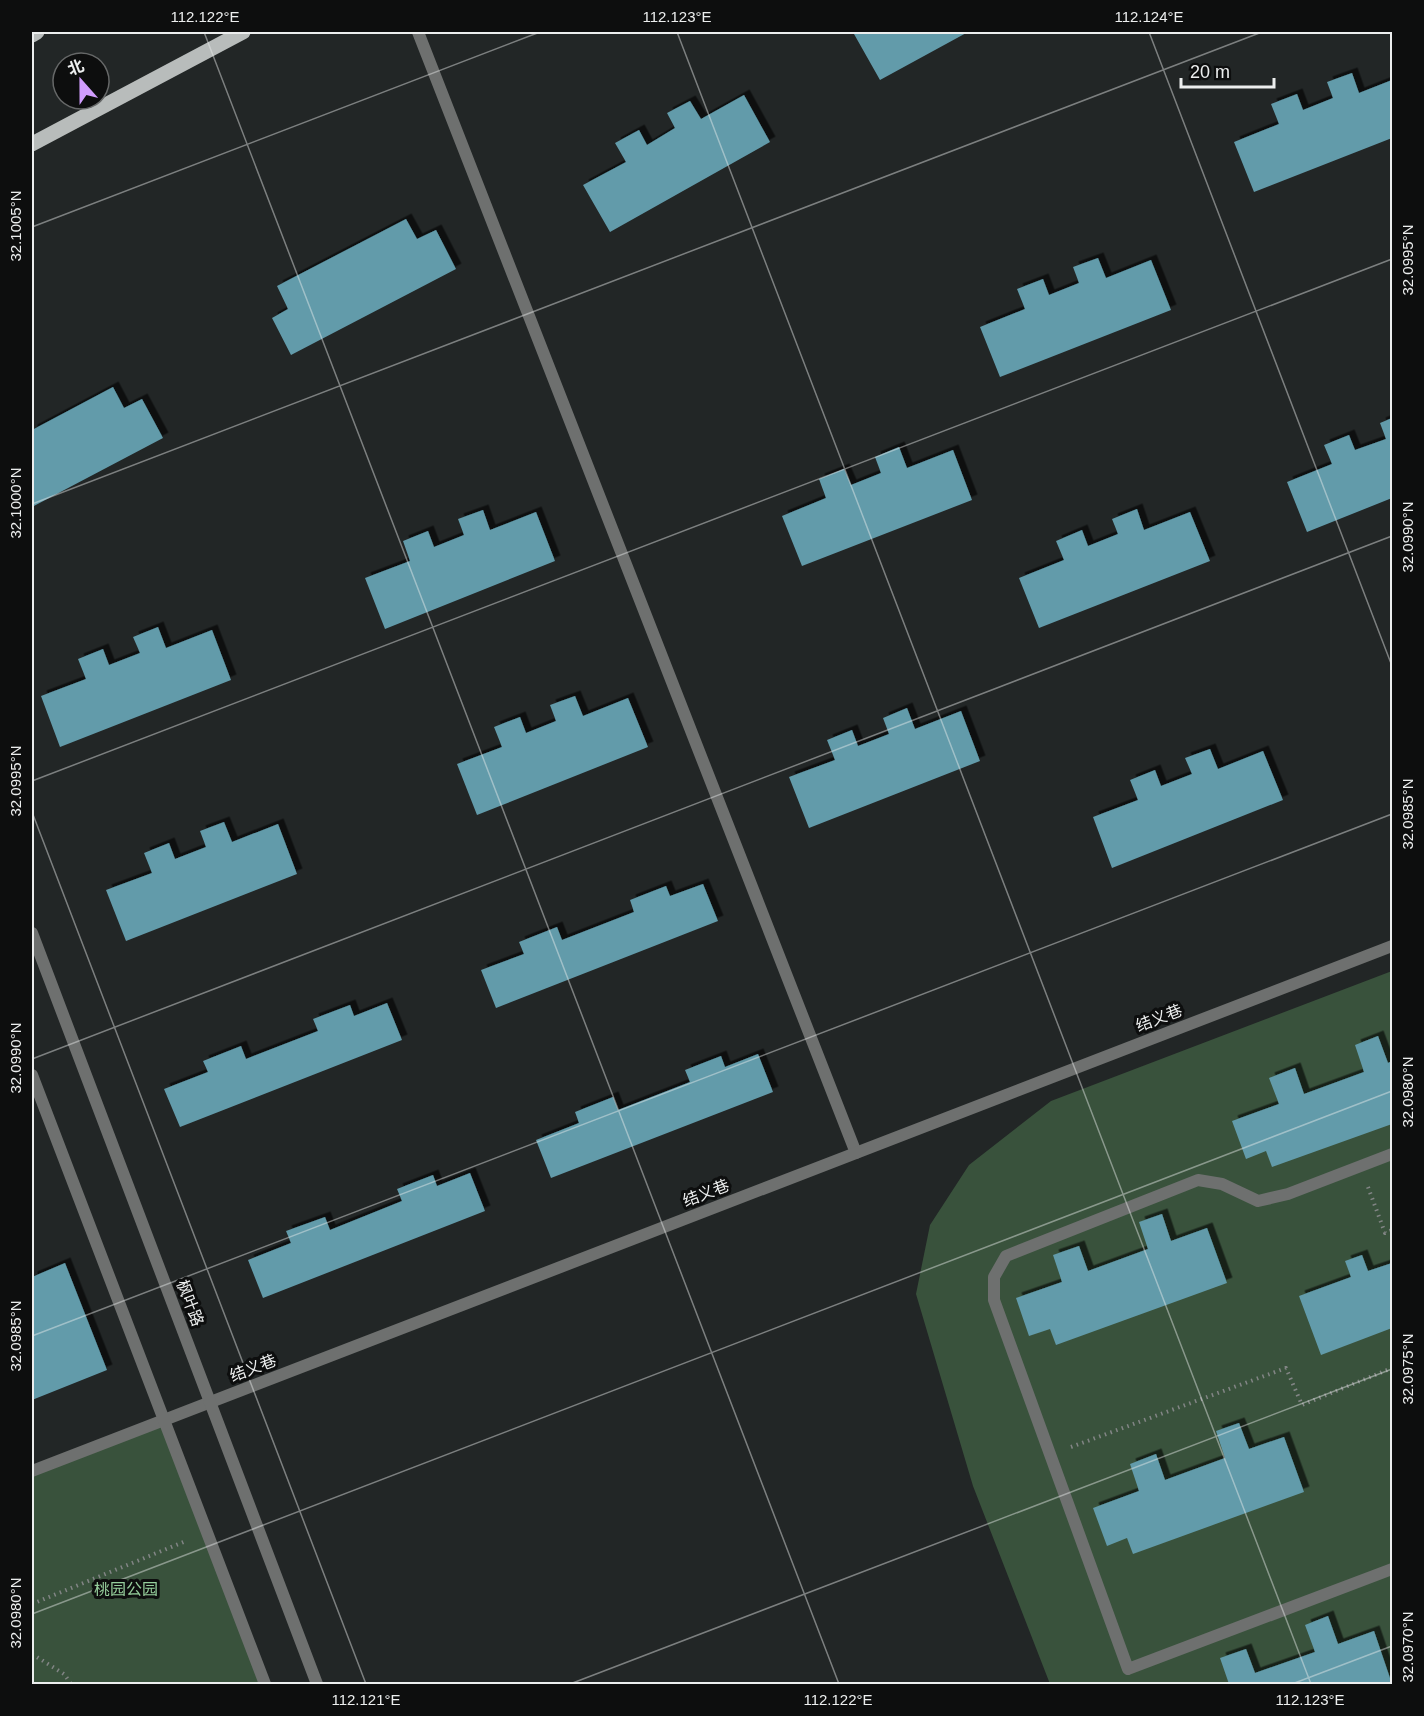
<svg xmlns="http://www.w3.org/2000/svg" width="1424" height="1716" viewBox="0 0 1424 1716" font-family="Helvetica,'Noto Sans SC',sans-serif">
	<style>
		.green { fill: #39523c }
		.building { fill: #629baa; filter: url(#shadow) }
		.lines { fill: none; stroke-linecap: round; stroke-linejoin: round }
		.path { stroke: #828585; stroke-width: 4; stroke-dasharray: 1.5 4.5; stroke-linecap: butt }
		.service { stroke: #6e706f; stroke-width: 12 }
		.minor { stroke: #6e706f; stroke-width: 12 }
		.tertiary { stroke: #6e706f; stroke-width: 12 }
		.primary { stroke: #b8bcbb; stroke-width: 15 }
		.ticks { fill: none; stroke: #eceeee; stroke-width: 1.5; stroke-opacity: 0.45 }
		.labels { text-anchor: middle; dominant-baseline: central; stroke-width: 6; stroke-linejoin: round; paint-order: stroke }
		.street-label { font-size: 16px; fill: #eceeee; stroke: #0d0e0e }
		.park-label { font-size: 16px; fill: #96cf9c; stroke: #0d0e0e }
		.neatline { fill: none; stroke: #eceeee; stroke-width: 2 }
		.ticks-label { font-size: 15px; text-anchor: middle; fill: #eceeee }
	</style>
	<defs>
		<filter id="shadow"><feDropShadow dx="5.5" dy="-5.5" stdDeviation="0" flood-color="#0009"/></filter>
	</defs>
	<rect width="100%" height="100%" fill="#222626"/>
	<path class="green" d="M1392,971V1684H1050L973,1486L916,1294L930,1225L969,1165L1051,1101Z
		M164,1420L265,1684H32V1471Z"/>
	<path class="building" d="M858,32H968L880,80L854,34Z
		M1352,73L1359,93L1392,80V138L1254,192L1234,142L1279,124L1271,104L1297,94L1303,110L1333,98L1327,82Z
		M744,95L770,142L610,232L583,185L626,162L615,143L639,130L647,145L675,128L667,113L690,101L701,119Z
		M406,219L417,239L436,230L456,269L291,355L272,318L288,309L277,286Z
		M1098,258L1106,278L1151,260L1171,310L1000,377L980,327L1025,309L1017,289L1043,279L1049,295L1079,283L1073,267Z
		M113,387L124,408L142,399L163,438L32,507V430Z
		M1392,418V498L1307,532L1287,482L1332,464L1324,445L1349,435L1355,450L1386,439L1380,423Z
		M899,447L907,468L953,450L972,500L802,566L782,516L826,498L819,479L844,469L851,485L881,473L875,457Z
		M1137,509L1144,530L1190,512L1210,561L1039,628L1019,578L1064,560L1056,541L1082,530L1088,546L1118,534L1112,519Z
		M483,510L490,530L536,512L555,561L385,629L365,578L410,561L403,541L428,531L434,547L464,535L458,519Z
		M158,627L166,648L212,630L231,680L60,747L41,696L86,679L78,659L103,649L109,665L140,653L133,637Z
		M575,696L583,716L628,698L648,747L477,815L457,764L502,747L494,727L520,717L526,733L556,721L550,705Z
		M907,708L915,729L961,711L980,761L809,828L789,777L835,760L827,740L852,730L858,746L889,734L883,718Z
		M1210,749L1218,769L1263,751L1283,800L1112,868L1093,817L1138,800L1130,780L1155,770L1161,786L1192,774L1185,758Z
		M224,822L232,842L278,824L297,874L126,941L106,890L152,873L144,853L169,843L175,859L206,847L200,831Z
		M703,884L718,921L496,1008L481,970L524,954L519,942L557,927L562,940L634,912L630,900L666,886L670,896Z
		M387,1003L402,1040L180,1127L164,1089L208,1072L203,1061L241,1046L246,1059L318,1031L313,1019L350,1005L354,1016Z
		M1378,1036L1388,1063L1392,1061V1124L1272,1167L1266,1151L1246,1159L1232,1121L1279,1104L1269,1078L1295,1068L1304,1094L1364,1072L1355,1045Z
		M758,1054L773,1092L551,1178L536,1140L579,1123L575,1112L613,1097L618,1110L690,1082L685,1070L721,1056L725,1067Z
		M470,1173L485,1211L263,1298L248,1260L291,1243L286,1231L325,1217L330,1230L402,1201L397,1189L433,1175L437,1186Z
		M1162,1214L1171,1241L1207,1228L1227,1283L1056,1345L1050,1329L1029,1336L1016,1298L1062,1282L1053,1255L1079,1246L1088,1271L1148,1249L1139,1222Z
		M1362,1255L1368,1271L1392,1263V1328L1321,1355L1299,1296L1351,1277L1345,1261Z
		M65,1263L107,1370L32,1400V1277Z
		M1239,1423L1249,1449L1284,1437L1304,1492L1133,1554L1127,1538L1107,1546L1093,1508L1139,1491L1130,1464L1156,1454L1165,1480L1225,1458L1216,1431Z
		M1328,1616L1338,1644L1374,1631L1392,1684H1229L1220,1658L1246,1649L1255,1673L1315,1652L1305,1625Z"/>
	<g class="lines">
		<path class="path" d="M1368,1187L1385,1233L1392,1230
			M1071,1447L1286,1368L1302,1405L1392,1368
			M32,1604L186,1541
			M32,1654L64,1674L71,1684"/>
		<path class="service" d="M418,32L856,1153
			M1392,1154L1288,1194L1258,1201L1222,1184L1198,1180L1006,1256L994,1277V1300L1128,1669L1392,1569"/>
		<path class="minor" d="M32,1471L1392,946"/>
		<path class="tertiary" d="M32,933L317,1684
			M32,1075L265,1684"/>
		<path class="primary" d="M32,35L37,32
			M32,144L243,32"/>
	</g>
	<path class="ticks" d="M204,32L839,1684M677,32L1311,1684M1149,32L1392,666M32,227L540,32M32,504L1262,32M32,781L1392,259M32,812L366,1684M32,1059L1392,536M32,1336L1392,814M32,1614L1392,1091M570,1684L1392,1369M1292,1684L1392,1646"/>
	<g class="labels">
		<g class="street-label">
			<text transform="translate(1159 1018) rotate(-21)">结义巷</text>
			<text transform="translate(706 1193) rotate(-21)">结义巷</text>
			<text transform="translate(190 1303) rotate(69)">枫叶路</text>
			<text transform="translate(253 1368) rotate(-21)">结义巷</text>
		</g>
		<g class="park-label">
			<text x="126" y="1589">桃园公园</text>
		</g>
	</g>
	<rect width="1424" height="1716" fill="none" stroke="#0d0e0e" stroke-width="66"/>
	<g transform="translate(81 81) rotate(339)"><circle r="28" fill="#0d0e0e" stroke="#666868" stroke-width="1.5"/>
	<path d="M0-4.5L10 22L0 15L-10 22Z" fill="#d19dfe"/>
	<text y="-9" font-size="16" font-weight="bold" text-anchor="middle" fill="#eceeee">北</text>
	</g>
	<path d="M1181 78v9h93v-9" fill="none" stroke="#eceeee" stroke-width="3"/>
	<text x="1190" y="78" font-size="18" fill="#eceeee" stroke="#0d0e0e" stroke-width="4.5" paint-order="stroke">20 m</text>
	<rect x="33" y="33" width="1358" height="1650" class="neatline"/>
	<g class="ticks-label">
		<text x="205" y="22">112.122°E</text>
		<text x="677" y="22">112.123°E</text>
		<text x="1149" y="22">112.124°E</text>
		<text transform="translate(16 226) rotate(-90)" y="5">32.1005°N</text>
		<text transform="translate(1408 260) rotate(-90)" y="5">32.0995°N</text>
		<text transform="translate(16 503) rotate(-90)" y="5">32.1000°N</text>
		<text transform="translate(1408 537) rotate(-90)" y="5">32.0990°N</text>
		<text transform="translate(16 781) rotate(-90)" y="5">32.0995°N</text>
		<text transform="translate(1408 814) rotate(-90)" y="5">32.0985°N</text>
		<text transform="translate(16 1058) rotate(-90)" y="5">32.0990°N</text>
		<text transform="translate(1408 1092) rotate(-90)" y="5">32.0980°N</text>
		<text transform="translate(16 1336) rotate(-90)" y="5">32.0985°N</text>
		<text transform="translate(1408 1369) rotate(-90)" y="5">32.0975°N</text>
		<text transform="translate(16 1613) rotate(-90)" y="5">32.0980°N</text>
		<text transform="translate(1408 1647) rotate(-90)" y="5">32.0970°N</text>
		<text x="366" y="1705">112.121°E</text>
		<text x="838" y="1705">112.122°E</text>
		<text x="1310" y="1705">112.123°E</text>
	</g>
</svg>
